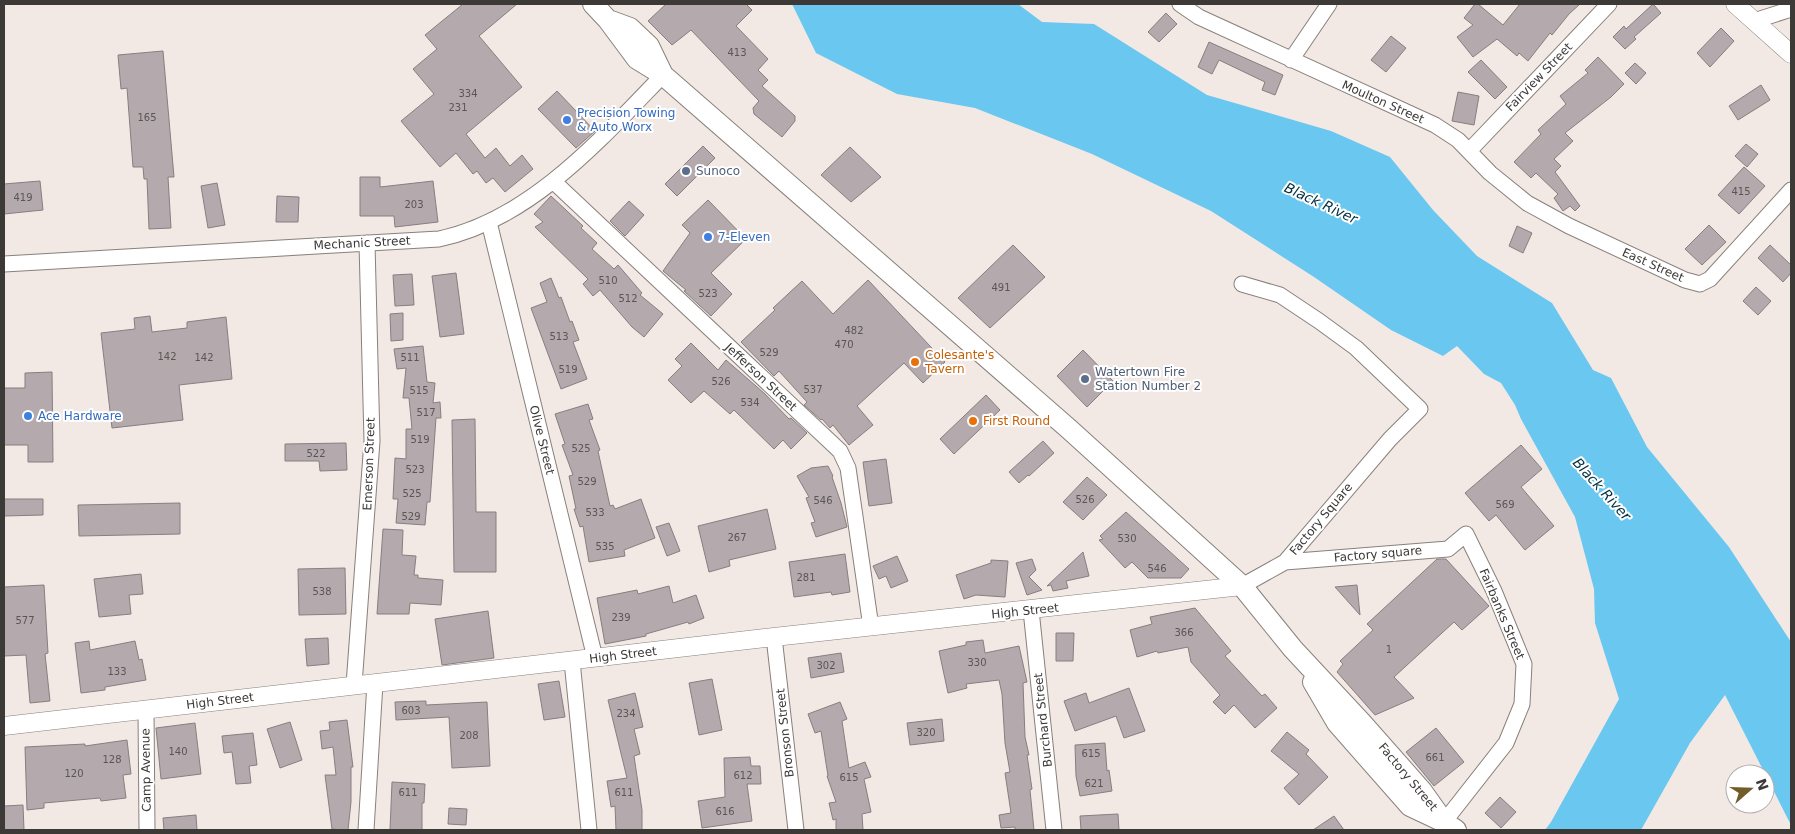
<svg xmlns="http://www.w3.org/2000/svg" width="1795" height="834" viewBox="0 0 1795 834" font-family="'DejaVu Sans',sans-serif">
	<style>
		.water { fill: #6ac7f0 }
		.building { fill: #b4aaad; stroke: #877e81 }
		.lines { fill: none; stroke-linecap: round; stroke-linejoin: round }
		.minor-casing { stroke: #88807c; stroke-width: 17 }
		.tertiary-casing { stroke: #88807c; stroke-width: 19 }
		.secondary-casing { stroke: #88807c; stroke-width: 22 }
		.minor { stroke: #fff; stroke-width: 15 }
		.tertiary { stroke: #fff; stroke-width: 18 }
		.secondary { stroke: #fff; stroke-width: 20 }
		.shop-dot { fill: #3f7fe0; stroke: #fff; stroke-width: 2 }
		.service-dot { fill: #5c6f8a; stroke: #fff; stroke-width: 2 }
		.food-dot { fill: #e8710a; stroke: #fff; stroke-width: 2 }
		.labels { text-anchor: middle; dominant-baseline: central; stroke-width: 4; stroke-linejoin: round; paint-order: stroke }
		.number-label { font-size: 10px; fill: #5b5554 }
		.street-label { font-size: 12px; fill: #3d3937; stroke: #fff }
		.shop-label { font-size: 12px; fill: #366cbe; stroke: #fff; text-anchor: start }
		.service-label { font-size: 12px; fill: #4e5e75; stroke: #fff; text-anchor: start }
		.food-label { font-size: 12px; fill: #c56008; stroke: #fff; text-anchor: start }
		.water-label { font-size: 14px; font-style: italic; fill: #053242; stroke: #fff }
	</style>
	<rect width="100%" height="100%" fill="#f2e9e4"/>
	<path class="water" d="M792,4H1018L1042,22L1094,24L1207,95L1331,131L1390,157L1433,210L1477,256L1552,303L1593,370L1611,378L1647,447L1729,547L1791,642V825L1725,695L1690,743L1641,830H1545L1551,822L1619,699L1595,623L1594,589L1575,517L1521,419L1515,405L1501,383L1484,374L1457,346L1443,356L1391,330L1314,277L1211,211L1092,154L975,108L897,94L816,53Z"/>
	<path class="building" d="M463,4H517L479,36L522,87L466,134L485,158L496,148L510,166L522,155L533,169L505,192L493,178L486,183L477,171L473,174L456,153L440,167L401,121L434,94L413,69L437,49L425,35Z
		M666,4H746L752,10L736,26L768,59L758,70L768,80L762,86L795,116V121L782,137L754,114L753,108L759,101L691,30L672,45L648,21Z
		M1475,4H1478L1503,25L1520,4H1580L1569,14L1552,35L1550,33L1528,61L1519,53L1517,56L1497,39L1473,57L1457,37L1473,25L1464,18Z
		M1653,4L1661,13L1634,37L1636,39L1625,49L1613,37L1624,26L1626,29Z
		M1166,13L1177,24L1159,42L1148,32Z
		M1721,28L1734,41L1710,67L1697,53Z
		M1391,36L1406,48L1386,72L1371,60Z
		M1209,42L1283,75L1275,95L1262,90L1265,82L1219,60L1212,74L1198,67Z
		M163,51L174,177H168L171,228L149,229L147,179H144L143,167H133L127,88L121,89L118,55Z
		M1598,57L1624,84L1611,97L1565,133L1573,141L1554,159L1561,166L1555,172L1580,206L1575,211L1570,206L1563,211L1554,198L1558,194L1536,173L1531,178L1514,162L1541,134L1538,130L1566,104L1560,96L1588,73L1585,70Z
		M1481,60L1507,87L1495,99L1468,72Z
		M1635,63L1646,73L1636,84L1625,73Z
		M1761,85L1770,100L1738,120L1729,106Z
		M557,91L595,131L576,148L538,109Z
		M1458,92L1479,96L1474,125L1452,121Z
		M1746,144L1758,154L1747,167L1735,156Z
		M703,146L715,158L677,196L665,184Z
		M850,147L881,177L851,202L821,175Z
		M1744,167L1765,186L1739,214L1718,195Z
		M360,177H380V187L433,181L438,222L395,227L394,216H360Z
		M40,181L43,210L4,214V184Z
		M217,183L225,225L208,228L201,186Z
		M277,196L299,197L298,222H276Z
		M551,196L583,226L581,228L597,243L592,249L614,269L618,265L642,293L640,295L663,314L644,337L632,327L600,290L593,296L583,284L588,279L535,227L543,222L534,214Z
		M708,200L746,239L711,273L732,294L711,316L684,291L686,290L663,271L690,233L682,225Z
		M629,201L644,215L625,236L610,221Z
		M1709,225L1726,242L1702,265L1685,249Z
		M1517,226L1532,233L1523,253L1509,246Z
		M1013,245L1045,277L990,328L958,298Z
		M1770,245L1791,265V273L1783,282L1758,258Z
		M456,273L464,334L440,337L432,276Z
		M412,274L414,305L395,306L393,275Z
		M551,278L559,298L561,297L570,322L572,321L579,340L573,342L587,379L561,389L531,308L547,302L540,283Z
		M868,280L945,362L923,383L904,363L857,406L873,425L849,445L833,425L830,428L822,419L821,420L804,405L807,402L779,371L774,376L741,342L775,310L773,308L802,281L833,314Z
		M1756,287L1771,301L1758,315L1743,301Z
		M403,313V340L391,341L390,314Z
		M150,316L152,332L187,328V322L226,317L232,379L179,385L183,420L112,428L101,333L135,329L134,318Z
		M691,343L718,370L726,360L764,393L789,419L791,418L807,433L791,449L783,440L774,449L734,410L730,414L704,391L691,403L668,380L682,366L675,359Z
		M423,346L427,382L435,383L433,403L440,402L441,418H436L430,502H427L425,525L396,523L398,499H393L395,458L406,459V429H412L409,398H403L406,368L397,369L394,349Z
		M1083,350L1113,381L1087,407L1057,376Z
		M52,372L53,462H28V445H4V388H25V373Z
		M986,395L1000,410L954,454L940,439Z
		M588,404L593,419L589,420L600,450L598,451L610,506L613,505L615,509L641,499L655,538L624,550L625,556L589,562L583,526L580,527L574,509H576L569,476L573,475L562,445L565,444L555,414Z
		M475,419L476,512H496V572H454L452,420Z
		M1043,441L1054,453L1029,476L1028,475L1019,483L1009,472Z
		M346,443L347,470L320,471L319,461H285V444Z
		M1521,445L1542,469L1521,487L1554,526L1525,550L1496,515L1489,521L1465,493Z
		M886,459L892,503L869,506L863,462Z
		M828,466L833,476L832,477L841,503L847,527L816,537L811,523L815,522L806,498L809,497L797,476L811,468Z
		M1087,477L1107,495L1083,520L1063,502Z
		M4,499H43V515L4,516Z
		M180,503V534L79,536L78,505Z
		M767,509L776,549L729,560L730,566L709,572L698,526Z
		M1126,512L1189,569L1181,578H1148L1132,562L1125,568L1099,540L1103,539L1100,536Z
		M669,523L680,551L667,556L656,527Z
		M383,529L403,530L402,555L416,556L414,575H418V578L443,580L441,605L410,603L409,614H377Z
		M1083,552L1089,576L1066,581L1068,588L1053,591L1051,585L1047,586Z
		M845,554L850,592L832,595L831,592L794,597L789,562Z
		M897,556L908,581L891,588L886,576L879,579L873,566Z
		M1032,559L1036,570L1029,577L1042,590L1027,595L1016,563Z
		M1437,559H1446L1489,606L1462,630L1454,622L1394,677L1414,698L1375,715L1337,672L1343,664L1340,661L1373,630L1367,624Z
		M991,560L1008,561L1005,597L976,595L964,599L956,575L991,563Z
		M345,568L346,614L299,615L298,569Z
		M141,574L143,594L129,595L131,614L99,617L94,579Z
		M44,585L48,653L45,654L50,701L30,703L26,655L4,656V587Z
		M1357,585L1360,615L1335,587Z
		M669,586L673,603L696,595L704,618L689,624L688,622L646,634V636L605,644L597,598L637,590L638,594Z
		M1195,608L1231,651L1225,656L1262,696L1265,694L1277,708L1255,728L1234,705L1225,714L1213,702L1220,695L1191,662L1188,647L1158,653L1157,651L1137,657L1130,630L1152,624L1150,617Z
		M488,611L494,658L442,665L435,619Z
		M1056,633H1074L1073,661H1056Z
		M328,638L329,664L307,666L305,639Z
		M983,640L985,653L1019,646L1027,682L1023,683L1025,737L1029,755H1027L1032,789L1030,790L1034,830H1015V827L1001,828L999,815L1011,813L1005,773L1010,772L1005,743L1002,694L999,680L966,684L967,688L948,693L939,651L966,645V642Z
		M89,641L90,650L135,641L139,660L142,659L146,680L105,687V690L81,693L75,643Z
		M841,653L844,672L811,678L808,658Z
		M712,679L722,730L699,735L689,683Z
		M559,681L565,717L544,720L538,684Z
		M1129,688L1145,731L1124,738L1116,716L1075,731L1064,701L1086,693L1089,703Z
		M635,693L643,727L634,729L640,754L634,756L642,810V830H616L615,806L611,807L607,781L627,778L608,700Z
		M426,701V705L487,702L490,766L452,768L449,717L396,720L395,702Z
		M840,702L847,719L842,721L849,768L865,762L871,777L864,779L871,812L862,814L863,830H836V819L833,820L829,803L836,802L827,776H828L821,731L815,733L808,714Z
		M942,719L944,741L910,745L907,723Z
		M347,720L353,767H351V802L348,830H342L332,829L325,775H336L333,747L322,749L320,731L330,730L329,722Z
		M290,722L302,760L280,768L267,729Z
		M195,723L201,774L161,779L156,728Z
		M1436,728L1464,762L1434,786L1406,752Z
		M1287,732L1309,750L1306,754L1328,777L1299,805L1284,788L1299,774L1271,751Z
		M253,733L257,765L249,766L251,783L236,784L232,752L224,753L222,736Z
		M127,740L131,774L123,775L126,798L101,801L100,798L44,803V808L27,810L25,747L85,744V746Z
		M1105,743L1107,771L1109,770L1112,791L1080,796L1076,776L1075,745Z
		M750,757L751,766H760L761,784H747L752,821L702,828L698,801L725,797L724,758Z
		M392,782L425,784L424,803H422V830H390Z
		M1500,797L1516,812L1501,828L1485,813Z
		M23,805L24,830H4V806Z
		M449,808L467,809L466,825L448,824Z
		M1118,814L1119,830H1081L1080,816Z
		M196,815L197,830H164L163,818Z
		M1334,816L1344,830H1313Z"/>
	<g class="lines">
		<defs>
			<path id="minor" d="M1180,4L1199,17L1435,125L1458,140L1490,173L1527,203L1569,226L1685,280L1700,284L1710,279L1791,190
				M1754,21L1791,9
				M1291,60L1329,4
				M1469,151L1609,4
				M553,181L840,451L848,468L871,627
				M489,222L595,658
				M4,264L439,239C530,220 601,139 663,75
				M1285,562L1448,549L1466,534L1494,591L1524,664L1522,704L1506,743L1444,822
				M1242,586L1285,562L1390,439L1420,409L1356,348L1319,321L1280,295L1242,284
				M1031,610L1054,830
				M774,637L796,830
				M572,661L589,830
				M354,685L372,441L367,243
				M146,710L147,830
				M366,830L375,683"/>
			<path id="tertiary" d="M1735,4L1791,54
				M4,726L774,637L1242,586"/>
			<path id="secondary" d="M593,4L608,20L637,59L663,75L1069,429L1242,586L1293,649L1362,723L1422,791L1444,822
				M611,21L630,28L649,46L663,75
				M1313,682L1337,723L1410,806L1444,822L1456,830"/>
		</defs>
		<use href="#minor" class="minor-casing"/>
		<use href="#tertiary" class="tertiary-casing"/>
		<use href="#secondary" class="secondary-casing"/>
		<use href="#minor" class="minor"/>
		<use href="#tertiary" class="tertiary"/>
		<use href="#secondary" class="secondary"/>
	</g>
	<g class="shop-dot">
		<circle cx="567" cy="120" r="5"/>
		<circle cx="708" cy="237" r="5"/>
		<circle cx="28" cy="416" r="5"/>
	</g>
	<g class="service-dot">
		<circle cx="686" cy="171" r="5"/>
		<circle cx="1085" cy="379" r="5"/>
	</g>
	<g class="food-dot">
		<circle cx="915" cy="362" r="5"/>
		<circle cx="973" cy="421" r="5"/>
	</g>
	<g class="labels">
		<g class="number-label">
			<text x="737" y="52">413</text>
			<text x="468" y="93">334</text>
			<text x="458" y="107">231</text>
			<text x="147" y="117">165</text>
			<text x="1741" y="191">415</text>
			<text x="23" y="197">419</text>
			<text x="414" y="204">203</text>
			<text x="608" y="280">510</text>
			<text x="1001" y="287">491</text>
			<text x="708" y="293">523</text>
			<text x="628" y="298">512</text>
			<text x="854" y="330">482</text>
			<text x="559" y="336">513</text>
			<text x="844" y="344">470</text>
			<text x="769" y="352">529</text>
			<text x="167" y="356">142</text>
			<text x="204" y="357">142</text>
			<text x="410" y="357">511</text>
			<text x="568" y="369">519</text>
			<text x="721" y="381">526</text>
			<text x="813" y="389">537</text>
			<text x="419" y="390">515</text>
			<text x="750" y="402">534</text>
			<text x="426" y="412">517</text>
			<text x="420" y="439">519</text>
			<text x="581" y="448">525</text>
			<text x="316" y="453">522</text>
			<text x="415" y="469">523</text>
			<text x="587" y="481">529</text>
			<text x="412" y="493">525</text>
			<text x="1085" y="499">526</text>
			<text x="823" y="500">546</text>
			<text x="1505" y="504">569</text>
			<text x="595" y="512">533</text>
			<text x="411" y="516">529</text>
			<text x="737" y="537">267</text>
			<text x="1127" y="538">530</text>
			<text x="605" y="546">535</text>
			<text x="1157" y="568">546</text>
			<text x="806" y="577">281</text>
			<text x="322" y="591">538</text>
			<text x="621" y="617">239</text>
			<text x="25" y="620">577</text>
			<text x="1184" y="632">366</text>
			<text x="1389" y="649">1</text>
			<text x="977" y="662">330</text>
			<text x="826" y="665">302</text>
			<text x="117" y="671">133</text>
			<text x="411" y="710">603</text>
			<text x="626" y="713">234</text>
			<text x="926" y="732">320</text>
			<text x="469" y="735">208</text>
			<text x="178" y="751">140</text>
			<text x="1091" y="753">615</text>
			<text x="1435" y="757">661</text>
			<text x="112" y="759">128</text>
			<text x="74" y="773">120</text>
			<text x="743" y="775">612</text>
			<text x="849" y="777">615</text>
			<text x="1094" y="783">621</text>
			<text x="408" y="792">611</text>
			<text x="624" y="792">611</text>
			<text x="725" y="811">616</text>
		</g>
		<g class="street-label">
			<text transform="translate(1539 77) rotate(-46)">Fairview Street</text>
			<text transform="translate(1383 102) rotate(24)">Moulton Street</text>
			<text transform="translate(362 243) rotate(-3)">Mechanic Street</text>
			<text transform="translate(1653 265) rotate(24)">East Street</text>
			<text transform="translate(761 377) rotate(43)">Jefferson Street</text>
			<text transform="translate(542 440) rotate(76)">Olive Street</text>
			<text transform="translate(369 464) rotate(-88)">Emerson Street</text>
			<text transform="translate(1321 519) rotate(-50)">Factory Square</text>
			<text transform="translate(1378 554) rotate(-5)">Factory square</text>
			<text transform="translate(1025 611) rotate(-6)">High Street</text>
			<text transform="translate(1502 614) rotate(67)">Fairbanks Street</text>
			<text transform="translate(623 655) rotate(-7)">High Street</text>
			<text transform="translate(220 701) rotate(-7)">High Street</text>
			<text transform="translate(1043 720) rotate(-96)">Burchard Street</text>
			<text transform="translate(785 733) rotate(-96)">Bronson Street</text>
			<text transform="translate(146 770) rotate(-91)">Camp Avenue</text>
			<text transform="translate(1408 777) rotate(50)">Factory Street</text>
		</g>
		<g class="shop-label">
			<text x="577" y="113">Precision Towing<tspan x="577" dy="14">&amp; Auto Worx</tspan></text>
			<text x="718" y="237">7-Eleven</text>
			<text x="38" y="416">Ace Hardware</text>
		</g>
		<g class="service-label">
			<text x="696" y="171">Sunoco</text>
			<text x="1095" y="372">Watertown Fire<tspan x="1095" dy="14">Station Number 2</tspan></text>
		</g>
		<g class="food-label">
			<text x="925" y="355">Colesante's<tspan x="925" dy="14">Tavern</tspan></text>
			<text x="983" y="421">First Round</text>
		</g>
		<g class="water-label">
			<text transform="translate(1321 203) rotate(25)">Black River</text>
			<text transform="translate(1602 489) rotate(48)">Black River</text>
		</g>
	</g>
	<rect width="1795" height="834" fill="none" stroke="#3d3937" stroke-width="10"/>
	<g transform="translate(1750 789) rotate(70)"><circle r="24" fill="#ffffff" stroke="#b1b0af"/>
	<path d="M0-4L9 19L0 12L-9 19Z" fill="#735c2c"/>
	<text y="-8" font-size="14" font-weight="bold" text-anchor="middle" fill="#3d3937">N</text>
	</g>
</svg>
